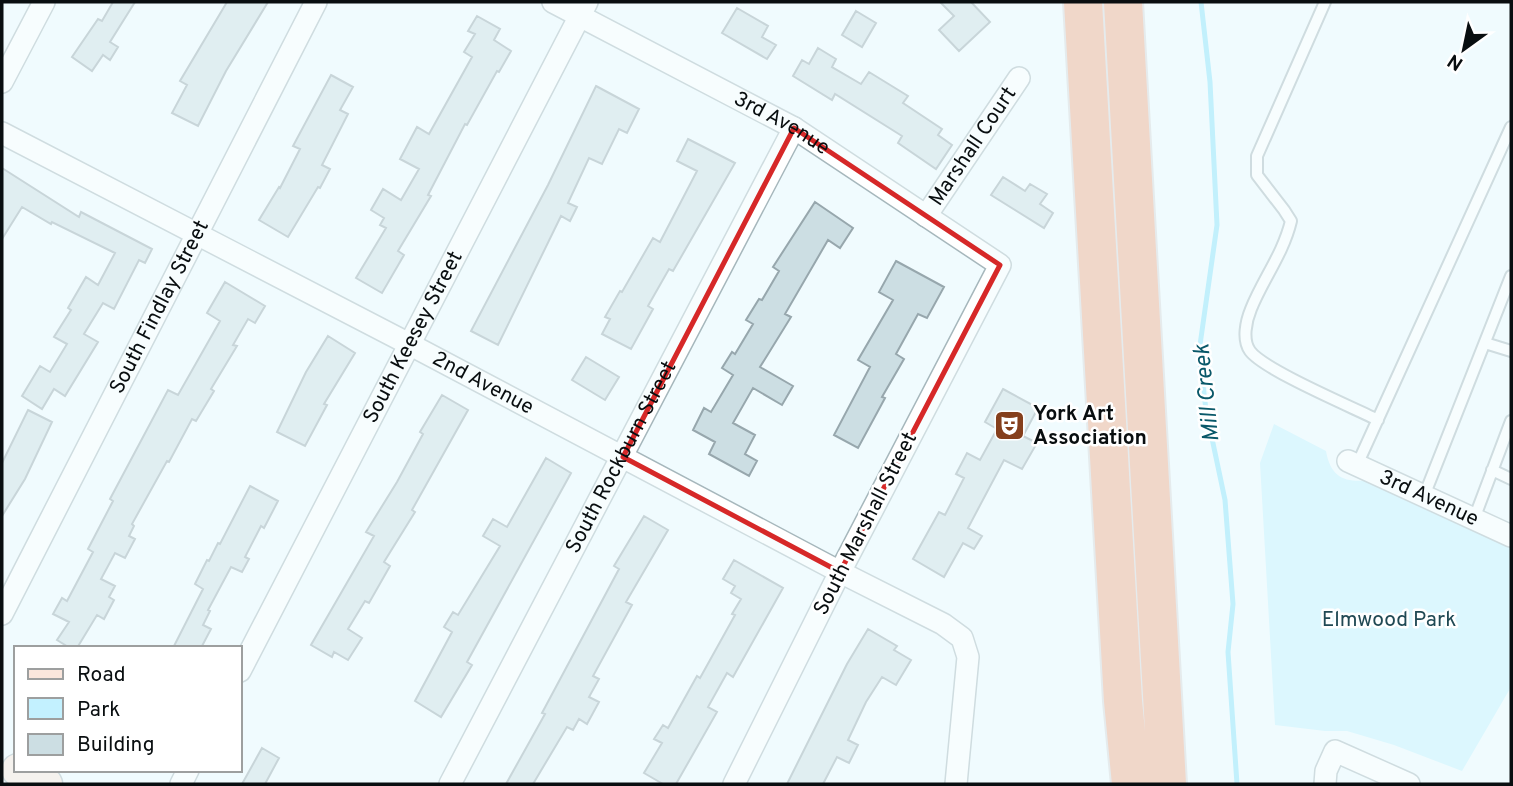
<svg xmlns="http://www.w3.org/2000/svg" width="1513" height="786" viewBox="0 0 1513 786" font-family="Overpass,sans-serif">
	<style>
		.green { fill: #c3f1ff }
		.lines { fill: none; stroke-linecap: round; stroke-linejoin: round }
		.stream { stroke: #89e2fb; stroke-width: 5 }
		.building { fill: #ccdee3; stroke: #97a7ad; stroke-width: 2 }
		.lane-casing { stroke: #a6b7bc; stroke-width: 14 }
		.street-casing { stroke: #a6b7bc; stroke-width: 24 }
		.secondary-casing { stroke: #a6b7bc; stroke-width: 35 }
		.highway-casing { stroke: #d8d8d9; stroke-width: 42 }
		.lane { stroke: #fff; stroke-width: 10 }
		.street { stroke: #fff; stroke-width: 21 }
		.secondary { stroke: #fae6dc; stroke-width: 32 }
		.highway { stroke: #f0aa8b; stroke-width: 38 }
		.marked { fill: none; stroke: #d62828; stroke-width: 5; stroke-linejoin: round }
		.labels { text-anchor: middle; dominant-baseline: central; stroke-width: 5; stroke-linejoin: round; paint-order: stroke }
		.street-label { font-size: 21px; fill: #090e10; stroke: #fff }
		.poi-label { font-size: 21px; font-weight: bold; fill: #090e10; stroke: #fff; text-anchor: start }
		.park-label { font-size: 21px; fill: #204954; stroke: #fff }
		.water-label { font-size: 23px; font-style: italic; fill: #095869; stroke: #fff }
	</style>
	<rect width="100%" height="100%" fill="#f0fbfe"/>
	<path class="green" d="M1274,424L1326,451C1331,479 1346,483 1372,480L1511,547V687L1462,771L1394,745L1347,731H1325L1275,725L1260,463Z"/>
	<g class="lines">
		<path class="stream" d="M1201,2L1210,82L1217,225L1199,352L1206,410L1225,500L1233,604L1228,652L1237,784"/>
	</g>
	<path class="building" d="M113,2H135L110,42L118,47L110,60L103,55L92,71L72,57L98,19L102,21Z
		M227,2H268L226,71L198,126L172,113L187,85L180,81Z
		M940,2H971L990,22L959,51L939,30L954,16Z
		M737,8L768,26L762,37L776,45L767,59L722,33Z
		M856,11L876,23L862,47L842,35Z
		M477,16L500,29L494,40L511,51L499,72L497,71L467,125L465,124L428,195L431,196L398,251L404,255L382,293L356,278L386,228L380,225L384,218L371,210L383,189L401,200L419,169L400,159L417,127L429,134L472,57L464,52L475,34L468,31Z
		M818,48L836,59L832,67L861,84L869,72L908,96L903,103L942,129L938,135L952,145L936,169L898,143L902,136L835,94L832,100L793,76L802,60L809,64Z
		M331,75L353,87L340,110L348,114L322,165L330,169L320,188L318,187L288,237L259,220L279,187L280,188L300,149L293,146Z
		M596,86L639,109L627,133L619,129L602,164L589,158L568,203L577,207L570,221L561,216L498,345L471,331L548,185Z
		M688,139L735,163L673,271L669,269L648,306L653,309L631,349L602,334L610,319L605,317L620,291L622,292L653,238L660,242L697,171L677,161Z
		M2,168L79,217L81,212L152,249L145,263L139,260L114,309L103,303L84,334L98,342L65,396L54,389L42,409L22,396L40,366L50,372L67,344L54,337L71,310L68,308L86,277L98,285L115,253L52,222L51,224L22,207L2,239Z
		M1003,177L1025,191L1030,184L1047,194L1040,204L1053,213L1044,228L991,195Z
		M815,202L853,228L840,248L828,240L785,314L791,317L760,367L793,386L782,405L753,388L733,423L755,435L745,454L757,461L749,476L709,454L715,442L693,430L704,408L711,412L733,375L722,368L732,352L735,354L753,324L746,320L759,299L762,300L779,271L773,267Z
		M896,261L944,287L927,318L918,314L896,354L904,359L882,397L885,398L858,448L834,435L870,367L858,360L893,300L879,292Z
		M225,282L265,306L255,323L248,319L233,345L237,346L211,389L214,391L196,421L192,419L169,462L167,461L132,524L134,526L129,536L135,539L125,558L115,553L101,579L115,586L109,597L114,600L104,619L97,615L77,648H70L57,640L69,622L53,614L62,598L67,601L93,552L88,549L113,501L110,499L168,390L178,395L220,321L207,313Z
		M328,336L355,353L324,404L327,405L305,446L277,432L306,372Z
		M586,357L619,377L605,400L572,380Z
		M1003,389L1038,408L1023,436L1037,443L1022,469L1004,460L968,528L982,536L974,549L963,543L944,577L913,559L939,512L945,515L964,478L956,474L967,453L980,460L997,429L985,422Z
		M442,395L468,410L412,510L415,512L384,562L390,566L369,603L365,601L348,629L362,638L348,660L334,652L332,657L311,645L374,536L366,532L397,482L423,434L420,432Z
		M28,410L52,422L25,479L2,516V463Z
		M546,458L571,473L467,662L472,665L441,717L415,701L452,632L444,627L453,612L458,615L500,546L483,536L493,519L507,527Z
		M250,486L278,501L264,528L261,526L245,557L249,559L242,572L231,567L208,610L210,611L203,625L211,629L201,648H173L203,589L195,584L207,560L209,561L218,543L220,544Z
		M644,516L668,530L626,602L632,605L593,676L599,679L589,697L599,702L587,724L579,719L573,730L567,727L533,784H506L545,714L542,713L619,569L614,566Z
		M734,560L783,588L733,677L727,673L708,707L717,712L676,784H663L644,773L662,743L654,739L663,725L668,728L697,676L700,678L735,615L732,614L741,599L731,593L735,586L723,579Z
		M868,629L897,646L894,650L911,660L896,685L882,677L866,702L848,740L858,745L849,763L837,757L823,784H787L847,664Z
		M262,748L279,758L265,784H242Z"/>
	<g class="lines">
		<defs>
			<path id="lane" d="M1325,2L1257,156V175L1284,210L1291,221C1283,254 1263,279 1251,309C1246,321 1242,340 1250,351C1264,370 1352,407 1378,420
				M1485,343L1511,351
				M1357,465L1511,127
				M1492,470L1511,479
				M1424,496L1511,276
				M1474,519L1511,421"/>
			<g id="street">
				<path id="s1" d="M553,2L794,128L1000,265L840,572L734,784"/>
				<path d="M2,82L44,2"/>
				<path id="s2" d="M2,133L409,344L840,572L943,624L962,638L968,657L956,784"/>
				<path id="s3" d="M926,216L1019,78"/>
				<path id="s4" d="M1348,461L1511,536"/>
				<path id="s5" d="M2,614L316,2"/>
				<path id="s6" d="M240,671L587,2"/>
				<path d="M181,784L188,770"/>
				<path id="s7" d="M450,784L794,128"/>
				<path d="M1325,784L1326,771L1335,751L1409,784"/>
			</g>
			<path id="secondary" d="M18,770L46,784"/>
			<path id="highway" d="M1083,2L1123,701L1131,784
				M1123,2L1167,784"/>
		</defs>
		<use href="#lane" class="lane-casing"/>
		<use href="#street" class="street-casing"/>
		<use href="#secondary" class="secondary-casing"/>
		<use href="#highway" class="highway-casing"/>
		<use href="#lane" class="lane"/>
		<use href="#street" class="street"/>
		<use href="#secondary" class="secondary"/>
		<use href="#highway" class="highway"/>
	</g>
	<path d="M0 0H1513V786H0ZM794,128L1000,265L840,572L623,457Z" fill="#f0fbfe" fill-opacity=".55" fill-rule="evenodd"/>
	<path class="marked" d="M794,128L1000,265L840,572L623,457Z"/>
	<defs>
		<symbol id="theatre-square" viewBox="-11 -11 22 22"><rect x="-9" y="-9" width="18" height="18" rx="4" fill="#853f1c" stroke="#fff"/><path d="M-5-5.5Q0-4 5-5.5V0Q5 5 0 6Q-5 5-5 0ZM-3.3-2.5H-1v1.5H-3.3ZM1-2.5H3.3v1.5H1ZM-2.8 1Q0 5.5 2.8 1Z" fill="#fff"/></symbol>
	</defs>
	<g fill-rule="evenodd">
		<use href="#theatre-square" x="992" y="408" width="35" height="35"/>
	</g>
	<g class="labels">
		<g class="street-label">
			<text stroke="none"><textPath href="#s1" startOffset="259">3rd Avenue</textPath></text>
			<text stroke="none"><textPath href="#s3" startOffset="84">Marshall Court</textPath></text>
			<text stroke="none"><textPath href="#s5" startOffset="345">South Findlay Street</textPath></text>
			<text stroke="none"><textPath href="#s6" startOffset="376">South Keesey Street</textPath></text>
			<text stroke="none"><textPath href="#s2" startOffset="542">2nd Avenue</textPath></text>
			<text stroke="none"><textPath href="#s7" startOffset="369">South Rockburn Street</textPath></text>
			<text stroke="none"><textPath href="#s4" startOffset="89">3rd Avenue</textPath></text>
			<text transform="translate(866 524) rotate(-63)">South Marshall Street</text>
		</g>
		<g class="poi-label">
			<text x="1033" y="414">York Art<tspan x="1033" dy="24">Association</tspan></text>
		</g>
		<g class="park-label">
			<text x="1389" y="620">Elmwood Park</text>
		</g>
		<g class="water-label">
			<text transform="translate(1208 393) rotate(-96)">Mill Creek</text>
		</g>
	</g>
	<rect width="1513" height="786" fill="none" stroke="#090e10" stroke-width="7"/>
	<rect x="14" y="646" width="228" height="126" fill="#ffffff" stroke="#9d9f9f" stroke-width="2"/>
	<rect x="28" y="669" width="35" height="10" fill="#fae6dc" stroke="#9d9f9f" stroke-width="2"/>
	<text x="77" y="681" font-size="21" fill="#090e10">Road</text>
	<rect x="28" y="698" width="35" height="21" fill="#c3f1ff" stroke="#9d9f9f" stroke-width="2"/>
	<text x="77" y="716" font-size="21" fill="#090e10">Park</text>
	<rect x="28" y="734" width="35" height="21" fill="#ccdee3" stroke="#9d9f9f" stroke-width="2"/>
	<text x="77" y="751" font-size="21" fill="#090e10">Building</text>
	<g transform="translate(1464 49) rotate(213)" stroke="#ffffff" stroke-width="5" paint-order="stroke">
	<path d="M0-5L12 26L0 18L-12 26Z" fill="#090e10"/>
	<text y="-10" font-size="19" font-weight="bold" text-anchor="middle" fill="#090e10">N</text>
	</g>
</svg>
